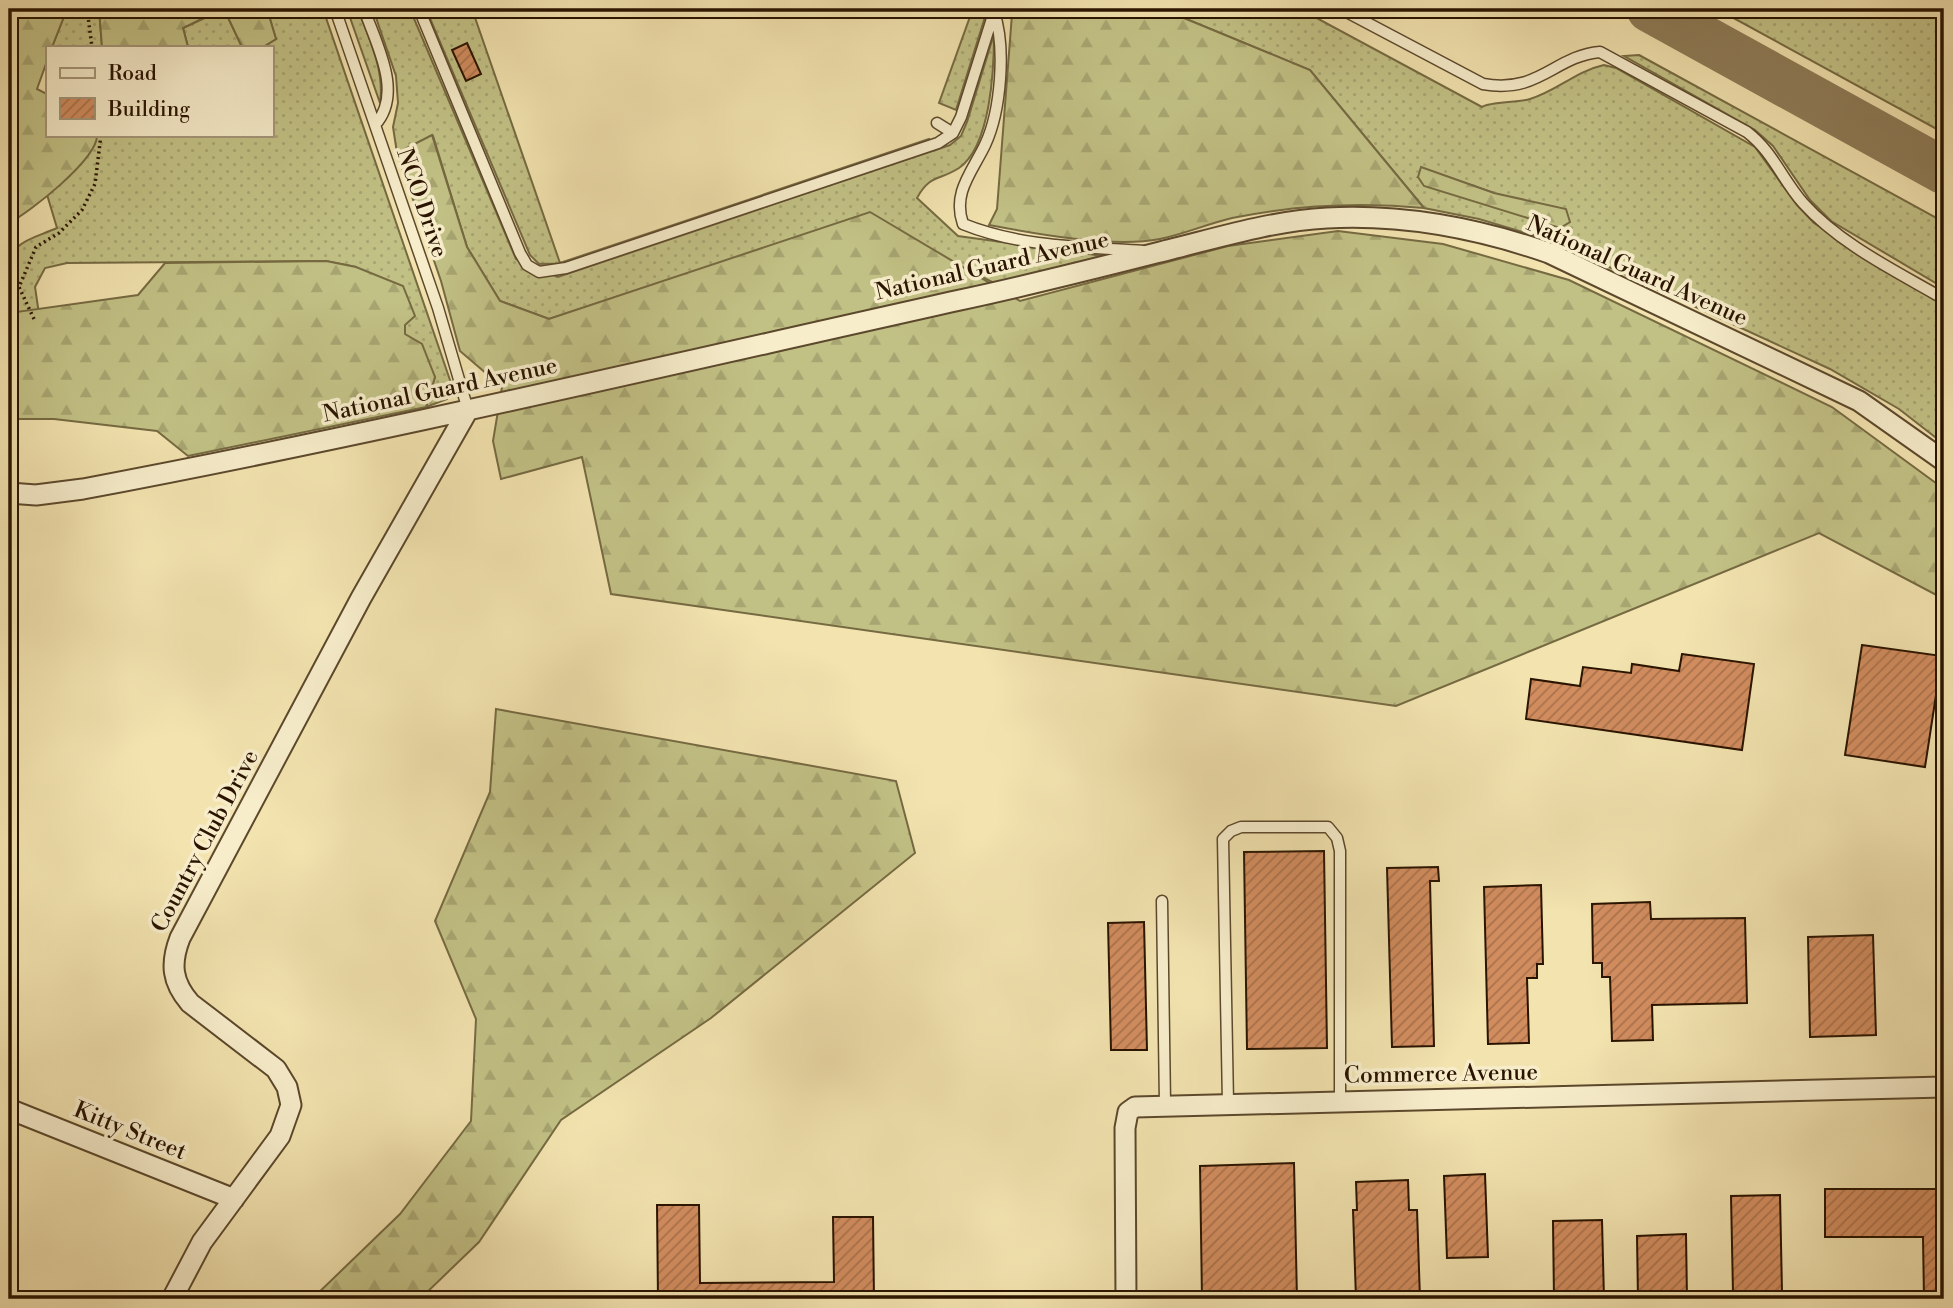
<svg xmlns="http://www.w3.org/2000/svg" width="1953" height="1308" viewBox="0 0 1953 1308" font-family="'Libre Bodoni',serif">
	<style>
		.grass { fill: url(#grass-dots); stroke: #766a42; stroke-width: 2; fill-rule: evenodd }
		.forest { fill: url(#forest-firs); stroke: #766a42; stroke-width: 2 }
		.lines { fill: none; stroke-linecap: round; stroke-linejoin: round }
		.taxiway { stroke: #8e7c58; stroke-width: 47 }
		.building { fill: url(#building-hatch); stroke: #2a1400; stroke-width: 2 }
		.service-casing { stroke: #5c482c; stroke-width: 13 }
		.minor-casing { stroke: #5c482c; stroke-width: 23 }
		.path { stroke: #2a1400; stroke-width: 3.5; stroke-dasharray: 2 3.5; stroke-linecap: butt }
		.service { stroke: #f7edcb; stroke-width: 10 }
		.minor { stroke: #f7edcb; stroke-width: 19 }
		.labels { text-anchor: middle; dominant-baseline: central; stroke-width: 7; stroke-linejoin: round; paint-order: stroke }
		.street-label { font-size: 23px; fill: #2a1400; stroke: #f7edcb }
	</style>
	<defs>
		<pattern id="grass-dots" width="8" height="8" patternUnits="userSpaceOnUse" patternTransform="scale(1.75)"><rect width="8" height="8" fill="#c2c185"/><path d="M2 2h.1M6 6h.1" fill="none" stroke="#a7a571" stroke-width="1.8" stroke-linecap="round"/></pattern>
		<pattern id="forest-firs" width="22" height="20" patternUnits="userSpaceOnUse" patternTransform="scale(1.75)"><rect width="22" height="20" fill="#c2c185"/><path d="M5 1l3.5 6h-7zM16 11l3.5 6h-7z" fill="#a7a571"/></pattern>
		<pattern id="building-hatch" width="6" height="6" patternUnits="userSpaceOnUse" patternTransform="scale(1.75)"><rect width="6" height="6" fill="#d28d5f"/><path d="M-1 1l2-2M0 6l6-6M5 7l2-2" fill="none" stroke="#ab724c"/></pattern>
	</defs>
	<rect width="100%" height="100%" fill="#f2e3af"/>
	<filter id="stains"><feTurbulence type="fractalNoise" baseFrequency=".00286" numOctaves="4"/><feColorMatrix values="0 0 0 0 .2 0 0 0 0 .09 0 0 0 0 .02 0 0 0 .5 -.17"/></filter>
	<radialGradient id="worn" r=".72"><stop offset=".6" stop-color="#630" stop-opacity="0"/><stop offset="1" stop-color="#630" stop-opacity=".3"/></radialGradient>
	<path class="grass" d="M67,9H99L102,47H52Z
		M224,9L242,47H188L183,28Z
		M267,9H322L325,15L452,386L447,399L426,407L435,377L405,334V325L356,267L326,261L67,263L45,268L35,287L39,314L17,312C9,298 9,289 9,274C9,240 30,240 57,228L42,178L83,135H271V47H263L276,39Z
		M347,9H358C369,39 385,71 380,103Z
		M373,9H410L516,259L558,277L950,145L961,136L967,122L994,34C994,68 991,146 959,168C939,181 930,174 917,198L958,236L1103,256L996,284L968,270L780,243L549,319L500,301L467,247L433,136L397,153L393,127L398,103L396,76Z
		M426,9H472L560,263L929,139L931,142L569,263L539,264L530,255Z
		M1162,9H1300L1482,107C1491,101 1517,103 1530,99C1557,91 1576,71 1604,65L1616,68L1755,147L1797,205L1814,223L1944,306V444L1899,409L1830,369L1611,268L1546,239L1479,219L1424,208L1310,70ZM1427,170L1494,193L1418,177Z
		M1717,9H1944V133Z
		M971,14L985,17L956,110L939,103Z
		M1639,55L1944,222V288L1831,221L1810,200L1773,146L1755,130L1624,56Z"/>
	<path class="forest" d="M9,9H67L52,47H47V61L37,89L47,94V135H97C98,159 30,212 9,223Z
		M99,9H222L183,28L188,47H102Z
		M224,9H267L276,39L263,47H242Z
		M1020,9H1162L1310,70L1424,208C1359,202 1296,205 1232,218C1207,224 1184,234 1160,239C1112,248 1037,234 989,225L997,209L1012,14Z
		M432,135L467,247L500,301L549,319L870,212L1020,301L1228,246L1338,231L1443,244L1569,280L1832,407L1944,489V599L1819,533L1396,706L611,594L582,457L501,479L493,441L502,387L460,351L441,281L397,153Z
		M1421,167L1494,193L1566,209L1570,222L1560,228L1424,186L1418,177Z
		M326,261L356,267L403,286L415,316L405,325V334L422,344L435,377L426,407L188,456L157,431L54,419H9V313L138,295L165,263Z
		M496,709L896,781L915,853L711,1018L561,1120L479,1242L420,1299H312L400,1214L471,1121L476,1019L435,921L490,792Z"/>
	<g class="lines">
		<path class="taxiway" d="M1650,9L1944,171"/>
	</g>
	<path class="building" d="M467,43L481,74L466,81L452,50Z
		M1862,645L1942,656L1925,767L1845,755Z
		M1682,654L1754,664L1742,750L1526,719L1531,679L1580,686L1583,667L1631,673L1632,664L1679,671Z
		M1324,851L1327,1048L1247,1049L1244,852Z
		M1438,867L1439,881H1430L1434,1046L1392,1047L1387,868Z
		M1541,885L1543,964H1537V978H1527L1529,1043L1488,1044L1484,887Z
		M1650,902L1651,919L1745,918L1747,1003L1652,1005L1653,1040L1612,1041L1610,977H1602V963H1593L1592,904Z
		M1144,922L1147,1050H1111L1108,923Z
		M1873,935L1876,1035L1810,1037L1808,937Z
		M1294,1163L1297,1299H1202L1200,1166Z
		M1485,1174L1488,1257L1447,1258L1444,1176Z
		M1408,1180L1409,1210H1417L1420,1299H1356L1353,1210H1357L1356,1182Z
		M1825,1189H1944V1299H1924L1923,1237H1825Z
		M1780,1195L1782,1292L1733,1293L1731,1196Z
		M657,1205H699L700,1283L834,1282L833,1217H873L874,1299H658Z
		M1602,1220L1604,1299H1554L1553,1221Z
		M1686,1234L1687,1299H1638L1637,1236Z"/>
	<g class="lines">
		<defs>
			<path id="service" d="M335,9L438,308L468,410
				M364,9C376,44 404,93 375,125
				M419,9L520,253L527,265L539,272L566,268L938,143L953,133L961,117L995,9
				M984,9L994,12C1006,47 1001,111 985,145C972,172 952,193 963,224C1020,247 1083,247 1143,251
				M1341,9L1483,84C1540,94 1554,56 1600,52L1747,132C1773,152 1782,179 1803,203C1841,245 1896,271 1944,299
				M937,123L953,133
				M1162,901L1165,1104
				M1228,1103L1223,839L1231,831L1241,827H1328L1337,838L1340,851V1100"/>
			<path id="minor" d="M9,493L36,495L83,489C376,434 668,365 960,300C1031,285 1101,267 1172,249C1224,236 1273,221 1327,218C1403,214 1477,228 1549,253L1859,401L1944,461
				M9,1109L234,1199
				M172,1299L202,1242L280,1136L291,1105L287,1087L276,1069L190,1003C172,982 170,964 180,938L361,598L468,410
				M1126,1299L1125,1128L1128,1112L1135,1107L1944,1087"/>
		</defs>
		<use href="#service" class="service-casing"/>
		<use href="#minor" class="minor-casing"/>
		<path class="path" d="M87,9L92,47
			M34,319L19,287L36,247L59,233L82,210L95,184L101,135"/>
		<use href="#service" class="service"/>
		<use href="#minor" class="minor"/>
	</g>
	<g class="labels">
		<g class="street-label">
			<text transform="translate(422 203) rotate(71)">NCO Drive</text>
			<text transform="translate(992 266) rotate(-13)">National Guard Avenue</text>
			<text transform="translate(1637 271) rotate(24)">National Guard Avenue</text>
			<text transform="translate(440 390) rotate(-12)">National Guard Avenue</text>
			<text transform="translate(205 841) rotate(-62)">Country Club Drive</text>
			<text transform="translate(1441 1074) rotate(-1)">Commerce Avenue</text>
			<text transform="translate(130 1131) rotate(22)">Kitty Street</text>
		</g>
	</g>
	<rect width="1953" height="1308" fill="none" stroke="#f2e3af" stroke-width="35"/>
	<rect x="10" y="10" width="1932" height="1287" fill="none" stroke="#2a1400" stroke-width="3.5"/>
	<rect x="18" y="18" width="1918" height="1273" fill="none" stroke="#2a1400" stroke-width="2"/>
	<rect x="46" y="46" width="228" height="91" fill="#f7edcb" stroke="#a5967a" stroke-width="2"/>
	<rect x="60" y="68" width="35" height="10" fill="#f7edcb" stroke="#a5967a" stroke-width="2"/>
	<text x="108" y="80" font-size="21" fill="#2a1400">Road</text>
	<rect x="60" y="98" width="35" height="21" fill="url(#building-hatch)" stroke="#a5967a" stroke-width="2"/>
	<text x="108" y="116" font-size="21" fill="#2a1400">Building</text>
	<rect width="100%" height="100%" filter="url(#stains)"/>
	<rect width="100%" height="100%" fill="url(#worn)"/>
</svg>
